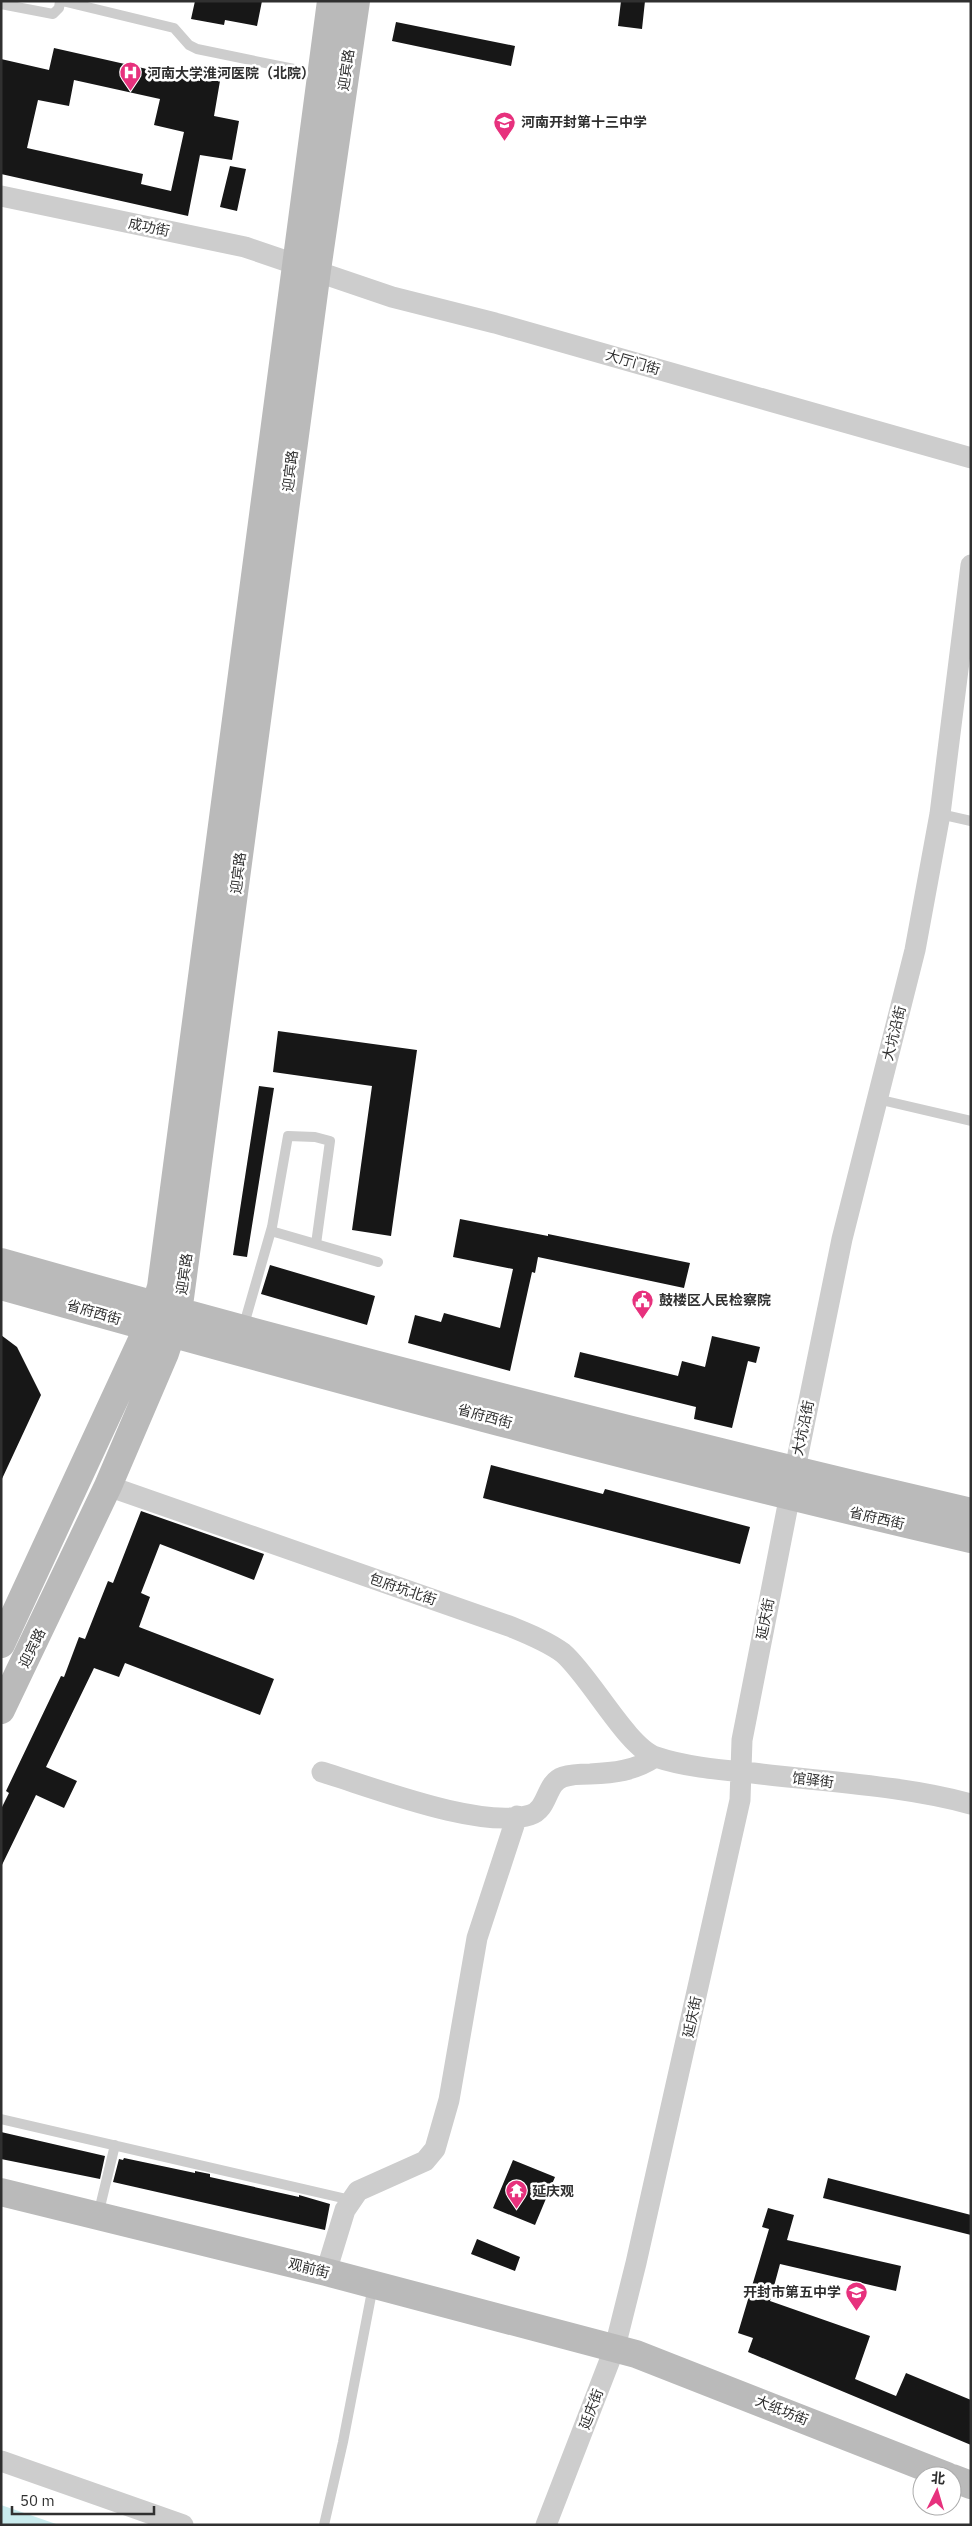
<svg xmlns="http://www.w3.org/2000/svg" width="972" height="2526" viewBox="0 0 972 2526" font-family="'IBM Plex Sans','Noto Sans SC',sans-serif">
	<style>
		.water { fill: #c9ebed }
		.building { fill: #171717; fill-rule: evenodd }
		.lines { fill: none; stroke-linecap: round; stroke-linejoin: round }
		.lane { stroke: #cdcdcd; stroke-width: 10 }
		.street { stroke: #cdcdcd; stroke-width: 21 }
		.secondary { stroke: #bababa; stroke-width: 28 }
		.labels { text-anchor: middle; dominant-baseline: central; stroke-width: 5; stroke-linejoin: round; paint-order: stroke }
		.street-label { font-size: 14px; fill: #303030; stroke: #fff }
		.poi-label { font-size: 14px; font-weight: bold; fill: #303030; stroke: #fff; text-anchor: start }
	</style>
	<rect width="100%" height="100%" fill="#fff"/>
	<path class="water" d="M1,2505L59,2525H1Z"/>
	<path class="building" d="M195,1H262L257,26L225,20L224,25L191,19Z
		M621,1H645L642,29L618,26Z
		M396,22L515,46L511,66L392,41Z
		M54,48L200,81V78L220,81L214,116L239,121L232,160L200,155L188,216L1,174V59L49,70ZM74,80L160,99L154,125L184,132L171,191L141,184L143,174L27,148L38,100L69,106Z
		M230,166L246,169L237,211L220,207Z
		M278,1031L417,1050L391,1236L352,1230L372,1086L273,1072Z
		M259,1086L274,1088L247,1257L233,1255Z
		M460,1219L548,1236V1234L690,1263L684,1288L538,1257L535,1273L532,1272L510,1371L408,1343L415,1315L441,1322L444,1313L500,1328L513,1269L453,1257Z
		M270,1265L375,1296L367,1325L261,1294Z
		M1,1335L17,1347L41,1395L1,1481Z
		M712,1336L760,1347L756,1363L748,1361L732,1428L694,1419L696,1407L574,1377L580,1352L678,1376L682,1361L705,1367Z
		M491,1465L603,1494L605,1489L750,1527L740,1564L483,1498Z
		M141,1511L264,1554L254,1580L160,1544L141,1593L150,1597L139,1627L274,1679L260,1715L125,1663L119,1677L94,1668L46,1767L77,1781L64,1808L36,1795L1,1867V1809L9,1793L6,1791L61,1676L64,1677L79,1637L85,1639L108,1581L113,1583Z
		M1,2132L105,2156L100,2179L1,2159Z
		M124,2158L195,2173V2171L210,2174V2177L299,2197V2195L330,2204L325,2230L113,2182L119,2159L123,2160Z
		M513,2160L555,2177L535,2225L493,2208Z
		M828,2178L971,2215V2235L823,2198Z
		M768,2208L794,2215L787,2240L901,2266L896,2291L780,2264L770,2301L870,2336L855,2379L896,2396L906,2373L971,2400V2445L748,2352L753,2338L738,2333L769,2229L762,2227Z
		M477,2239L520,2257L515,2271L471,2254Z"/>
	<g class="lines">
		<path class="lane" d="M62,1L174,28L189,45L197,49L294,69
			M1,4L53,14L59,8L60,1
			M940,814L971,821
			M877,1099L971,1121
			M271,1231L378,1262
			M243,1328L272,1227L288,1136L315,1137L330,1141L316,1244
			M1,2119L351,2200
			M98,2215L115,2145
			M324,2525L343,2442L373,2286"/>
		<path class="street" d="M1,196L245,247L392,297L495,323L971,458
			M108,1486L509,1626C526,1633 547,1641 563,1653C590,1676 627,1747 656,1757C685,1767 722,1770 753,1773C825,1782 901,1785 971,1804
			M322,1772C372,1787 481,1830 530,1815C549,1809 545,1783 563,1777C572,1774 581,1774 590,1774C613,1773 635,1771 655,1757
			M326,2272L345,2210L358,2191L425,2161L435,2149L449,2100L477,1938L517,1816
			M1,2461L183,2525
			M546,2525L615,2347L636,2263L740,1800L742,1740L794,1474L842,1239L915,950L940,814L971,565"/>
		<path class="secondary" d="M1,1262C322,1353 646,1436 971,1512
			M1,1286C323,1376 645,1464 971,1539
			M1,1644L148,1327L161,1287L331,1
			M1,1710L108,1486L165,1353L178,1313L317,270L356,1
			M1,2192L326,2272L636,2354L947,2476
			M952,2478L971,2485"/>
	</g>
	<defs>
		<symbol id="hospital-pin" viewBox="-11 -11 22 30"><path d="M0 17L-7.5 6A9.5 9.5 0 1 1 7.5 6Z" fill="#e7317d" stroke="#fff"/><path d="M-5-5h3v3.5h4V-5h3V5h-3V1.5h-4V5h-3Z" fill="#fff"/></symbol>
		<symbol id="school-pin" viewBox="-11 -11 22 30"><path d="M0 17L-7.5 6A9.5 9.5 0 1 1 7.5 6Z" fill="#e7317d" stroke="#fff"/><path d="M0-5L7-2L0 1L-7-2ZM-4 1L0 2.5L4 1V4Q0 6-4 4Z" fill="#fff"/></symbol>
		<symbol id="civic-pin" viewBox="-11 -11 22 30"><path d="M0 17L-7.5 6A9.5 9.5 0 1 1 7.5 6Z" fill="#e7317d" stroke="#fff"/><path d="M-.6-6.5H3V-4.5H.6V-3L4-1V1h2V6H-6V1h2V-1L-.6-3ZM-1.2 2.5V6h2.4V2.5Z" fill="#fff"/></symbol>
		<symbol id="temple-pin" viewBox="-11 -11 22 30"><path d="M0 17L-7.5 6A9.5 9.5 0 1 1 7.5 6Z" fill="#e7317d" stroke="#fff"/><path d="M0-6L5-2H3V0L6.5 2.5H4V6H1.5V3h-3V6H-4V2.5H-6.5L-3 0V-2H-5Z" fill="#fff"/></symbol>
	</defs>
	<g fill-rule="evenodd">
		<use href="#hospital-pin" x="118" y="60" width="25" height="34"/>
		<use href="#school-pin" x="492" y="110" width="25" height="34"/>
		<use href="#civic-pin" x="630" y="1288" width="25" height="34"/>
		<use href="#temple-pin" x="504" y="2178" width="25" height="34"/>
		<use href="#school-pin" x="844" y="2280" width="25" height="34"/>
	</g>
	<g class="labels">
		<g class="street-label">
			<text transform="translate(346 70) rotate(-82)">迎宾路</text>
			<text transform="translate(149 227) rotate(12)">成功街</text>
			<text transform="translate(633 362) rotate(16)">大厅门街</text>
			<text transform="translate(290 471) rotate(-83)">迎宾路</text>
			<text transform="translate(238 873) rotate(-83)">迎宾路</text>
			<text transform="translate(894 1033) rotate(-76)">大坑沿街</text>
			<text transform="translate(184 1274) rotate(-82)">迎宾路</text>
			<text transform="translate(94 1312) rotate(16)">省府西街</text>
			<text transform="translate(485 1416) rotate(15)">省府西街</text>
			<text transform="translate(803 1428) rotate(-78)">大坑沿街</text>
			<text transform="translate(877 1518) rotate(13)">省府西街</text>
			<text transform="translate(403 1589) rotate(19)">包府坑北街</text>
			<text transform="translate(765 1619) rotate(-79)">延庆街</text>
			<text transform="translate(32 1648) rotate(-64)">迎宾路</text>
			<text transform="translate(813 1780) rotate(7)">馆驿街</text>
			<text transform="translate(692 2017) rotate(-78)">延庆街</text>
			<text transform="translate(309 2268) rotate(14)">观前街</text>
			<text transform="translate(591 2409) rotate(-69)">延庆街</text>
			<text transform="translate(782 2410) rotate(22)">大纸坊街</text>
		</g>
		<g class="poi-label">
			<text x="147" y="73">河南大学淮河医院（北院）</text>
			<text x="521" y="122">河南开封第十三中学</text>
			<text x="659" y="1300">鼓楼区人民检察院</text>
			<text x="532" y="2191">延庆观</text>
			<text x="841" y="2292" text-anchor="end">开封市第五中学</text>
		</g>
	</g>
	<rect width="972" height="2526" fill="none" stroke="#303030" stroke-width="5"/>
	<g transform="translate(937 2491) rotate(5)"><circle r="24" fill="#ffffff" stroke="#acacac"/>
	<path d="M0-4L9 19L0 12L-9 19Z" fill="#e7317d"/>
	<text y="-8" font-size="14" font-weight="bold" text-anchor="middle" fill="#303030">北</text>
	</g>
	<path d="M12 2506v8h142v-8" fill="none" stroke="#303030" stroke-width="2.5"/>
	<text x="20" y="2506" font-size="15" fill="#303030" stroke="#ffffff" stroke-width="4" paint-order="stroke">50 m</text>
</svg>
